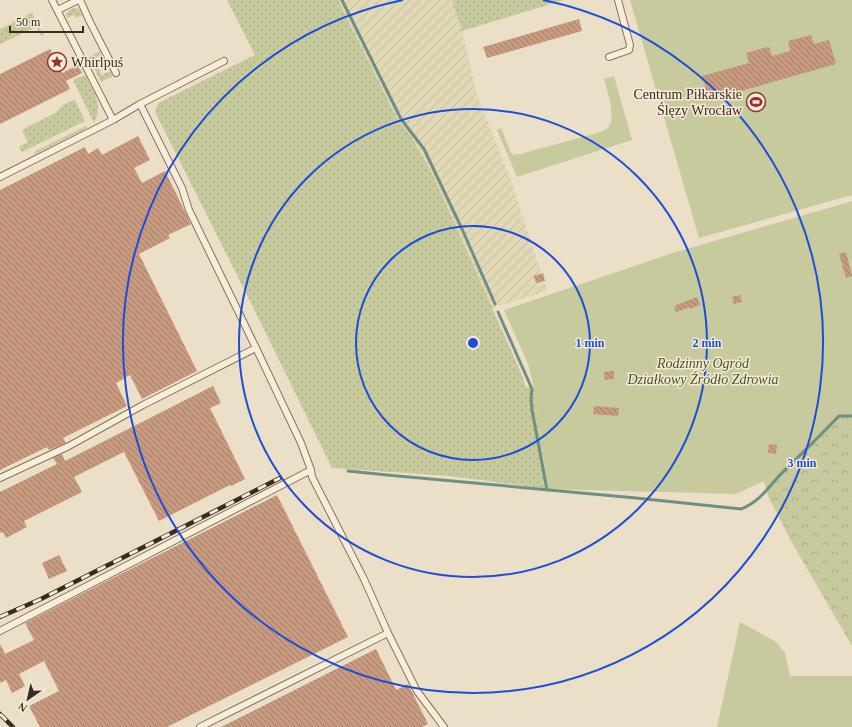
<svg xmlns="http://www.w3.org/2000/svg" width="852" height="727" viewBox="0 0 852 727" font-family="'Times New Roman',serif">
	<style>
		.farmland { fill: url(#farmland-furrows) }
		.grass { fill: url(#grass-dots) }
		.forest { fill: url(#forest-crowns) }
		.green { fill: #c7ca9c }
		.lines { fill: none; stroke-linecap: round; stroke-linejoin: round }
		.stream { stroke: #6f8f85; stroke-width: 3 }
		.building { fill: url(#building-back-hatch) }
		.lane-casing { stroke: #87725e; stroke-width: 8 }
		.lane { stroke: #f7eddb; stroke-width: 6 }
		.rail-casing { stroke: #382b21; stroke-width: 4.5 }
		.rail { stroke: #f4ead7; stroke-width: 3; stroke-dasharray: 9; stroke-linecap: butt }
		.ring { fill: none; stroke: #1d4ed8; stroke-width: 2 }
		.labels { text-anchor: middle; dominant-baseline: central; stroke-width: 3; stroke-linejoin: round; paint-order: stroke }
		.poi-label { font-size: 14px; fill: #382b21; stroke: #f4ead7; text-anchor: start }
		.park-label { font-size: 14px; font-style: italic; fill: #4b5428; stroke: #f4ead7 }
		.centre { fill: #1d4ed8; stroke: #f4ead7; stroke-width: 2 }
		.ring-label { font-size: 12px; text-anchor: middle; font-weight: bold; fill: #1d4ed8; stroke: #f4ead7; stroke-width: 3; stroke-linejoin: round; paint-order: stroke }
	</style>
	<defs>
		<pattern id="farmland-furrows" width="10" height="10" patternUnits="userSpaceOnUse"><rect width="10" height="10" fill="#e1d8b6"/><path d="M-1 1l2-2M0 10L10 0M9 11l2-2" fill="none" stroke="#c2ba9c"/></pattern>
		<pattern id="grass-dots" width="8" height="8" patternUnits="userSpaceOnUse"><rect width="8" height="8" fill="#c7ca9c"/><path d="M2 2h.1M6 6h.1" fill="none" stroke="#acae86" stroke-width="1.8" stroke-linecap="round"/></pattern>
		<pattern id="forest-crowns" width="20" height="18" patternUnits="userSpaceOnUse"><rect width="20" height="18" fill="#c7ca9c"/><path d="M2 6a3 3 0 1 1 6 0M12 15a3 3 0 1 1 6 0" fill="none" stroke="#acae86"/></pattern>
		<pattern id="building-back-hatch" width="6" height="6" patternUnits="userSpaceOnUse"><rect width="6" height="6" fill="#c89a80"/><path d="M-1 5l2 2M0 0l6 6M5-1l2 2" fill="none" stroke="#a37e68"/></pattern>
	</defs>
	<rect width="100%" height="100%" fill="#ecdfc8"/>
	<path class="farmland" d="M338,0H452L462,31L477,95L511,180L547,291L492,308L434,177L411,136L397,118Z"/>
	<path class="grass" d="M227,0H338L397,118L411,136L434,177L521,373L526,387H534L541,434L547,489L450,476L332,468L248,297L155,112L158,103L255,55Z
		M452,0H564L462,31Z
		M74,8L79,9L82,15L76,18L74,15L67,18L66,14L70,10Z
		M32,13L44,37L41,35L36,27L0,44V29Z
		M100,51L101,55L94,59L102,75L110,71L113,76L101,82L89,57Z
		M85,75C93,91 104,105 94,123L73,80Z
		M75,100L85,121L22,152L19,147L28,142L22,130L55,113L64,104Z
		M86,126L87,128L35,154L34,152Z"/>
	<path class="forest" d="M839,409L852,410V646L791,541L768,496L764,481Z"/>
	<path class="green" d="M630,0H852V195L699,238Z
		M614,76L632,140L517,177L497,130L501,128L511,153L514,155L520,154L601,132C604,130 607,129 609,126C616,115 607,91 604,79Z
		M852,201V410H839L764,481L736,494L547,489L541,434L534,387L528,364L504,310L673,253Z
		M740,622L776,642L785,653L790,676H852V727H717Z"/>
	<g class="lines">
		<path class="stream" d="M342,0L401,119L424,149L462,229L495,304
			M498,312L532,389L531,399L532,410L547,490
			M348,471L387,475L636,498L741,509C759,502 768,488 780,475C800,455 820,436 839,416H852"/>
	</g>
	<path class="building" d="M579,19L582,31L487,58L483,47Z
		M811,35L814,44L829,40L836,64L709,100L702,76L749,63L746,53L764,48L769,47L772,56L790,51L788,41Z
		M50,49L62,73L78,65L82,73L66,81L70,89L0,124V74Z
		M138,136L150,160L134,168L142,183L165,171L191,224L168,235L170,238L139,254L197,371L142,399L130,375L116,383L127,406L63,438L66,443L49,450L47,447L0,470V190L85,147L88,154L98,148L102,155Z
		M846,252L852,276L846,278L839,254Z
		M543,273L545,281L536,283L534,276Z
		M740,295L742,302L734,304L732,297Z
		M697,297L700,305L690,309V307L676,312L674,306Z
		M614,371V379L605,380L604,372Z
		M213,386L221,403L210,408L245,479L231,486L230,485L159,521L124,452L74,477L82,492L24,521L27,527L6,538L3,532L0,533V492L57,464L53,458L62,454L65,461Z
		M594,406L619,408L618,416L593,414Z
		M769,444L777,445L776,454L768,453Z
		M277,495L348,637L167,727H40L29,706L59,691L44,661L19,674L25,686L12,693L6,680L0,683V644L5,654L34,640L25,623L103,583L104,585L103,583Z
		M59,555L67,571L49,579L42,563Z
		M376,649L396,690L408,684L428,724L422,727H221Z"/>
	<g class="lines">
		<defs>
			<path id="lane" d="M52,0L113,120
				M80,0L90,22L116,73
				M58,10L78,0
				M609,57L629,50L630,45L618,0
				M140,104L224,61
				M0,177L113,120L140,104L182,188L189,210L256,348L301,443L311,470L312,477L364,579L388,633L417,691L444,727
				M0,478L69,446L143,405L256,348
				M0,631L311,470
				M200,727L388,633"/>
		</defs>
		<use href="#lane" class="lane-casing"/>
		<use href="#lane" class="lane"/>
		<defs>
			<path id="rail" d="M0,617L41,599L280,478
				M0,714L13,727"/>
		</defs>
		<use href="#rail" class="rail-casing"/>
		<use href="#rail" class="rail"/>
	</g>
	<g class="ring">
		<circle cx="473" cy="343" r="117"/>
		<circle cx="473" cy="343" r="234"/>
		<path d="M543 0A350 350 0 1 1 403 0"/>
	</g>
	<defs>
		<symbol id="sight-ring" viewBox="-11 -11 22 22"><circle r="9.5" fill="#f4ead7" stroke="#933137" stroke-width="1.5"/><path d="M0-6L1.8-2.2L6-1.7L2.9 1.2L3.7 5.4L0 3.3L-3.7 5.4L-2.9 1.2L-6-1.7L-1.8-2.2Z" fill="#933137"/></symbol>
		<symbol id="stadium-ring" viewBox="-11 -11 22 22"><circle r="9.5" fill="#f4ead7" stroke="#933137" stroke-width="1.5"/><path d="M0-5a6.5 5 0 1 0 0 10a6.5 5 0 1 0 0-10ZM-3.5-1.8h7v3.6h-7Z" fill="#933137"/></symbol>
	</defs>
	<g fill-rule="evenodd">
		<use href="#sight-ring" x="46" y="51" width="22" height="22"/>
		<use href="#stadium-ring" x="745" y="91" width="22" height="22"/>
	</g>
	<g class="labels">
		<g class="poi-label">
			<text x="71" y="62">Whirlpuś</text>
			<text x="742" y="94" text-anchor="end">Centrum Piłkarskie<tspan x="742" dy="16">Ślęzy Wrocław</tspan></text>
		</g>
		<g class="park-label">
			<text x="703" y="363">Rodzinny Ogród<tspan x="703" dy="16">Działkowy Źródło Zdrowia</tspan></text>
		</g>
	</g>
	<circle cx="473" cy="343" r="6" class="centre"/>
	<g class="ring-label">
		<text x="590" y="347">1 min</text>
		<text x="707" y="347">2 min</text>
		<text x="802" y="467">3 min</text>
	</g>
	<g transform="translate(28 699) rotate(214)" stroke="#f4ead7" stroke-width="3" paint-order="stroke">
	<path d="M0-3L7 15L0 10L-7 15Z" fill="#382b21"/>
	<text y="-6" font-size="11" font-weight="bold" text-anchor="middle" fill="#382b21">N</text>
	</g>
	<path d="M10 26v6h73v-6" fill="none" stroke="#382b21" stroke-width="2"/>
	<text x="16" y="26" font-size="12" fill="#382b21" stroke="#f4ead7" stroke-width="3" paint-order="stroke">50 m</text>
</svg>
